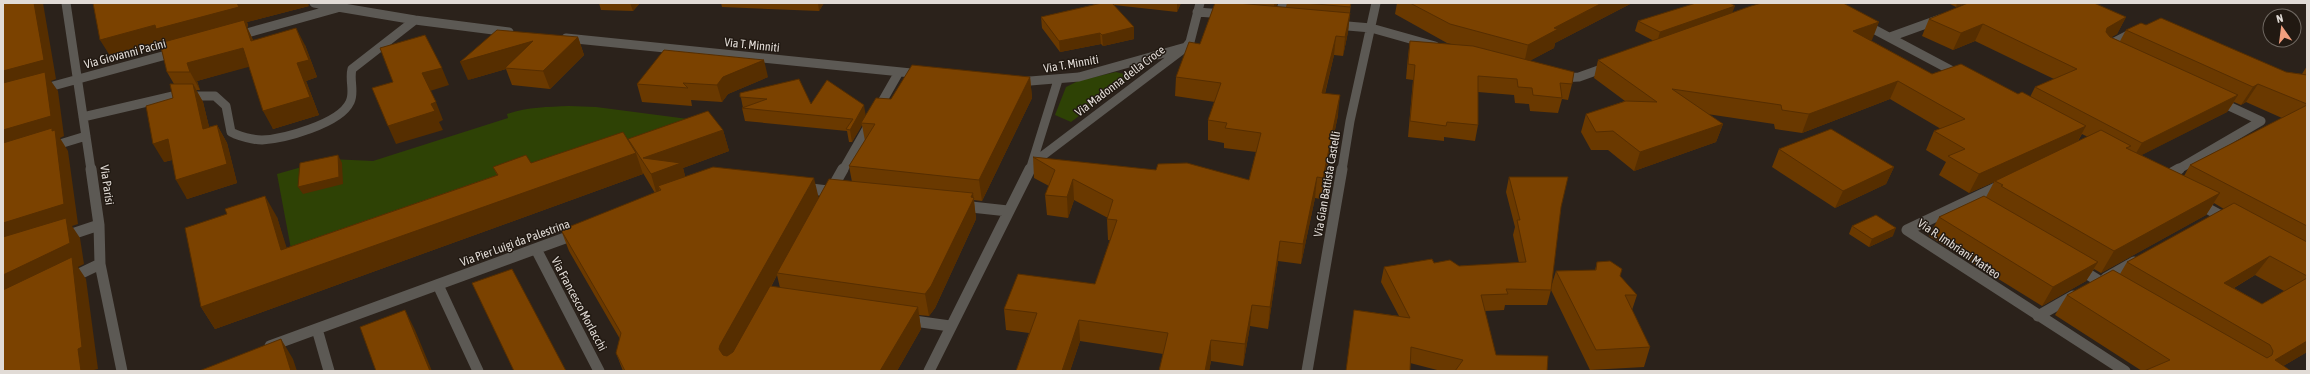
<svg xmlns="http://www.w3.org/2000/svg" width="2310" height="374" viewBox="0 0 2310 374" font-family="'Asap Condensed',sans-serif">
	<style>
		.green { fill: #2e4205 }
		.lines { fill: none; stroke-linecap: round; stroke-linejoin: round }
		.minor-far1 { stroke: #5c5954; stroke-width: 9 }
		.minor { stroke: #5c5954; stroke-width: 11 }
		.wall { fill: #6a3900; fill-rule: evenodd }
		.shaded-wall { fill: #562e00 }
		.building { fill: #7b4200; stroke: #562e00 }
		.labels { text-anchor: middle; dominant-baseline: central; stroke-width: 3; stroke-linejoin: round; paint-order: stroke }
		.street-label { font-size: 12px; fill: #e1dbd6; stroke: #211912 }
	</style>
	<rect width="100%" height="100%" fill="#2b221b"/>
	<path class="green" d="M1116,72L1132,76L1071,122L1055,115L1066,87L1078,81Z
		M569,106L596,107L688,119L294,265L277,174L330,159L373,161L508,118L507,114C527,107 548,107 569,106Z"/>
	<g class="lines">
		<path class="minor-far1" d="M66,3L91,170
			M314,3L415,20L509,32
			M1197,12L1224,14
			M1278,20L1283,3
			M1864,24L1960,75
			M1336,25L1371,28L1435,46
			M236,36L337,8
			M1890,37L1940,19
			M566,38L921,74
			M2105,47L2130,34
			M1561,78L1579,77L1607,67
			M1018,82L1079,77L1186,47
			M42,89L177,52
			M83,117L173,96H215L226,106L231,132L235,134C243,137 252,140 262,140C283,139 340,124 350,102C355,92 349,80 352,69L415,20
			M50,147L86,136
			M1033,163L1186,47L1190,42L1200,3
			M843,170L899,72
			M1030,170L1058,80
			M1342,170L1350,121L1376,3
			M2177,170L2261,121L2218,101"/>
		<path class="minor" d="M91,169L99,225L100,264L122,371
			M2163,178L2179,169
			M2000,186L1907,230L2125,371
			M803,188L836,192
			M830,192L843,169
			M2197,203L2227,219
			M962,206L1008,211
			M63,237L99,225
			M536,249L599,371
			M2078,268L2107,286
			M71,278L100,264
			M2106,278L2134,262
			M438,285L478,371
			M2038,316L2073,296
			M907,320L950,326
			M317,329L329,371
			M270,346L576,234
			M929,371L1030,169
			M1307,371L1342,169"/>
	</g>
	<path class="wall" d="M93,3L309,6L247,22L248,26L247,27L253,40L305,45L317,77L306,81L319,115L273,129L249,66L197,81L200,90H196L203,102L209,127L217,125L227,143L237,183L187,199L172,160L164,162L173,98L174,84L167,72L161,46L112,59Z
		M599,3H640L633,11L601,10Z
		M721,3H824L819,11L722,7Z
		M1097,3H1181L1177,12L1114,5L1134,39L1103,46L1101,44L1060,52L1042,28L1041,17L1101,3Z
		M1215,3H1277L1276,7H1286L1287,3H1351L1348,32L1343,56L1334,55L1325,94L1338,115L1321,199L1315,198L1301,264L1278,261L1268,329L1250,326L1243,366L1211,361L1209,371H1159L1163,354L1080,341L1070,371H1016L1029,333L1006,330L1004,309L1095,284L1110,240H1108L1107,219L1108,218L1074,200L1068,218L1047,215L1045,195L1049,186L1034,178L1033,157L1249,180L1256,152L1224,148V143L1208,140V120L1215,102L1175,96L1176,77L1200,44Z
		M1397,3H1632L1555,43L1554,48L1529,61L1572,84L1568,100L1562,99L1558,113L1530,111L1529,104L1515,103L1514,95L1478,92V125L1475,141L1444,137V141L1408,137L1413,80L1406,79L1408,56L1410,41L1455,45L1447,43L1395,14Z
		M1948,3H1966L1956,7Z
		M1732,13L1872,40H1870L1932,74L2030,97L2035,87L2054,79L1975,41L1953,50L1922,36L1929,19L2126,17L2117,34L2111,37L2120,41L2126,30L2146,25L2286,72L2302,74L2307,66V352L2283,366L2291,371H2142L2055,315L2067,295L2120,274L2127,262L2224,209L2214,203L2206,215L2101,273L2094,269L2086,281L2042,306L1929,236L1939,217L1986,197L1994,182L1969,193L1939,175L1946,162L1926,150L1934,131L1941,129L1890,99L1802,133L1775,129L1774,124L1707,114L1723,124L1716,142L1634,171L1608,150H1591L1581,132L1586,114L1625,101L1594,78L1598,60L1654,41L1635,31L1638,21ZM2234,102L2241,105L2246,102L2282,118L2190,165L2184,176L2141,155L2227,112ZM2082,134L2088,137L2078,141ZM2255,275L2284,291L2262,304L2234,288Z
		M578,37L584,55L550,89L512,85L506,69L468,80Z
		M768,77L728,94L722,102L691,100L692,106L642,102L637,84Z
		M1030,77L1032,98L982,201L974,200L976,219L935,308L929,316L919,315L921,329L897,371H623L616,353L620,339L569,251L561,230L655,193L643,173V174L215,329L201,307L227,214L277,217L286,248L497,175L493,167L531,163L628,140L723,130L729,151L683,168L685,176L818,199L852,182L849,166L865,141L862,125L852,142H849L847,131L745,121L742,108H743L740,93L811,104L865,116L891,99ZM777,275L780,288L771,287Z
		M1779,149L1894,167L1886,184L1835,208L1772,167Z
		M1509,177L1561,207L1551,287L1556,271L1595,270L1597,262L1620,276L1637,295L1632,310L1650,347L1644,367L1590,370L1551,290L1547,305H1505L1504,310L1485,311L1496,355L1547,371H1441L1410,363V371H1346L1354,310L1399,316L1381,282L1384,267L1434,263L1459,266L1519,263L1513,235L1515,227L1506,192Z
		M1852,226L1893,236L1869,247L1849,234Z
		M472,283L566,371H514Z"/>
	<path class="shaded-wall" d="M34,3H43L56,79L51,81L58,91L64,136L60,138L68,151L78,224L72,226L80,238L84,264L78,267L86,279L98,369L94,370V371H81L3,304V71Z
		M238,3H308L309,6L247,22L248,26L247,27L252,38L260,58L251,41L165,45L112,59L100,40Z
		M630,3H640L633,11Z
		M818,3H824L819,11Z
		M1177,3H1181L1177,12Z
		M1274,3H1277L1274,13Z
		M1602,3H1632L1555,43L1554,48L1524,64L1528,45L1554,28Z
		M1957,3H1966L1956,7Z
		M1735,6L1731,16L1657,42L1660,32Z
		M1350,13L1348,32L1343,56L1345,37Z
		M2126,17L2117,34L2098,45L2107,28Z
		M1879,22L1872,40L1846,49L1853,31Z
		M1983,24L1975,41L1953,50L1961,33Z
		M1134,27V39L1103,46L1102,35Z
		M296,28L305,45L317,77L306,81L319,115L273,129L263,111L297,63Z
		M1100,33L1101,44L1060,52L1059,41Z
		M1336,36L1334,55L1320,113L1322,93Z
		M578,37L584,55L550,89L543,71Z
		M533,41L505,68L506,69L468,80L460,62Z
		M243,48L252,66L197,81L200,90L190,72L187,63Z
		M764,60L768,77L728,94L722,102L717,85L723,77Z
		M442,68L449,85L430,91L422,73Z
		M1030,77L1032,98L982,201L979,180Z
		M1898,81L1890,99L1802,133L1809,114Z
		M193,84L203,102L214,147L203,129Z
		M2258,84L2246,102L2241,105L2253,87Z
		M1340,95L1338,115L1321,199L1323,178Z
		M2238,95L2227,112L2132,160L2142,143Z
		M436,102L443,120L439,122L443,130L396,144L388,126L431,104Z
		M864,105L866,117L861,123L862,125L852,142L850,130Z
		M1723,124L1716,142L1634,171L1640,152Z
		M217,125L227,143L237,183L187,199L176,180Z
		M2086,126L2076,144L1995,181L1994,182L1969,193L1979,174Z
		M723,130L729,151L683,168L687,184L661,190L658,186L661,194L657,195L651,174L643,158Z
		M168,139L179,158L164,162L153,144Z
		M636,153L643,174L215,329L201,307Z
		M338,155L342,163L343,184L303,194L298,187Z
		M1894,167L1886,184L1835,208L1843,191Z
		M1317,177L1315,198L1301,264L1303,244Z
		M814,178L819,199L777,273V275L727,368L719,349L720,345Z
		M1073,179L1074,200L1068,218L1067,197Z
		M973,193L976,219L935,308L929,316L925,294Z
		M2220,193L2206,215L2101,273L2114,251Z
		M265,196L277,217L294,271L281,250Z
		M1896,228L1893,236L1869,247L1872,239Z
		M1280,241L1278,261L1268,329L1270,307Z
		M2270,256L2255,275L2210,302L2224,283Z
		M2098,262L2086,281L2042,306L2053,287Z
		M1252,305L1250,326L1243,366L1245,344Z
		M918,307L921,329L897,371H880Z
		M405,310L415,330L432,371H430Z
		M1079,320L1080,341L1070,371H1062Z
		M281,339L293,359L297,371H291Z
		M1211,340V361L1209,371H1205Z
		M2307,341V352L2275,371V360Z"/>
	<path class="building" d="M3,3H34L44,60L3,71Z
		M93,3H238H237L239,7L156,29L155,25L100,40Z
		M1102,3H1112L1134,27L1102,35L1100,33L1059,41L1041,17Z
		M1215,3H1237L1350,13L1345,37L1336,36L1322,93L1340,95L1323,178L1317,177L1303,244L1280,241L1270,307L1252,305L1245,344L1211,340L1205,371H1159L1168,333L1079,320L1062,371H1016L1037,313L1004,309L1018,274L1095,284L1117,220L1107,219L1113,200L1073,179L1067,197L1045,195L1055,170L1033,157L1156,170L1158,164L1187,163L1249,180L1261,133L1225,128L1227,123L1208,120L1221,83L1176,77L1189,42L1200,44Z
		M1305,3H1351L1350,7Z
		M1410,3H1602L1554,28L1558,29L1528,45L1450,24Z
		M1696,3H1730L1735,6L1660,32L1638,21Z
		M1762,3H1843L1879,22L1853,31L1932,74L1961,64L2018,94L2022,92L2086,126L1979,174L1948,156L1965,149L1934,131L1965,119L1898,81L1809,114L1782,110L1781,105L1672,89L1723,124L1640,152L1613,131L1596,132L1586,114L1626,101L1657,102L1598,60L1751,6Z
		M1968,3H2094L2126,17L2107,28L2106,32L2110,37L2238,95L2142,143L2035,87L2077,69L1983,24L1961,33L1929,19Z
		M2161,18L2286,72L2307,75V74V104L2258,84L2253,87L2126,30L2141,23L2146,25Z
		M244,20L251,41L296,28L309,60L297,63L310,97L263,111L243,48L187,63L190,72H167L160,43Z
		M497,30L578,37L543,71L505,68L533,41L460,62Z
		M425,35L442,68L422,73L436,102L431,104L435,111L388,126L372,88L393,82L380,48Z
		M1410,41L1473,46L1574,72L1572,84L1560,83L1562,98L1533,95L1532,88L1518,87L1517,79L1478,76V125L1447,122L1446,126L1410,121L1415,65L1408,64Z
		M664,50L764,60L723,77L717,85L683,83L688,88L637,84Z
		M912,65L1030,77L979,180L849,166L875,124L861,123L876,98L891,99Z
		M45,72L51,116L3,130V83Z
		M799,79L811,104L827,80L864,105L850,130L846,129L853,119L742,108L767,99L740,97V93Z
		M170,84H193L203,129L217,125L227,164L176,180L168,139L153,144L146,106L173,98Z
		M2307,105V226L2190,165Z
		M708,111L723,130L643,158L681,163L651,174L628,139Z
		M52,128V131L55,130L64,204L3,223V143Z
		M1831,129L1894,167L1843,191L1779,149Z
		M2101,130L2131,146L2126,148L2220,193L2114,251L2001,186L2003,185L1995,181Z
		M623,132L636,153L201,307L185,228L227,214L225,209L265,196L281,250L498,175L493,167L526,155L531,163Z
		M338,155L339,177L298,187L300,163Z
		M713,167L814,178L720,345L719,349L723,355L727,356L733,352L770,286L918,307L880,371H625L616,353L621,333L561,230L661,190L658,186Z
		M1509,177H1568L1561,207L1551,290L1506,289L1508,294L1481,295L1496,355L1548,356L1547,371H1455L1463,360L1411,347L1410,371H1346L1354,310L1410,318L1384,267L1432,259L1434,263L1450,260L1459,266L1526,262L1517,220H1520Z
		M829,179L973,193L971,197L974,198L931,286L925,294L777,273Z
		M1984,196L2098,262L2053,287L1939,217Z
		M2234,203L2307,242V276L2270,256L2224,283L2262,304L2307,278V341L2275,360L2291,371H2144L2170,360L2067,295L2113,270L2267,358L2272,355L2273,351L2270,345L2127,262Z
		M1876,215L1896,228L1872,239L1852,226Z
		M66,218L70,243L3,275V237Z
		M72,257L82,347L78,349L81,371H3V290Z
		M1610,261L1622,269L1620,276L1637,295H1625L1650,347L1596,350L1556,271L1596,270L1597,262Z
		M512,269L566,371H514L472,283Z
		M405,310L430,371H376L360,327Z
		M281,339L291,371H199Z"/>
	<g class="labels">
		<g class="street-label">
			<text transform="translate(752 45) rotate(6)">Via T. Minniti</text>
			<text transform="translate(125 54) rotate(-15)">Via Giovanni Pacini</text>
			<text transform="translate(1071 64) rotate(-10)">Via T. Minniti</text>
			<text transform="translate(1120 81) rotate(-37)">Via Madonna della Croce</text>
			<text transform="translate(1327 184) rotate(-80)">Via Gian Battista Castelli</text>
			<text transform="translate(107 185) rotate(82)">Via Parisi</text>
			<text transform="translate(515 243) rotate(-20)">Via Pier Luigi da Palestrina</text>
			<text transform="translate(1959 249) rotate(34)">Via R. Imbriani Matteo</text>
			<text transform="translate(579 304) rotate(62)">Via Francesco Morlacchi</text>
		</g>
	</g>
	<rect width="2310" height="374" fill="none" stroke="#e1dbd6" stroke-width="8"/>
	<g transform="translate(2282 28) rotate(346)"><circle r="19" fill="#211912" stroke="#6e6760"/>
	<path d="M0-3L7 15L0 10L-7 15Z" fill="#f2a07f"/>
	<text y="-6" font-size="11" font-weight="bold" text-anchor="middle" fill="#e1dbd6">N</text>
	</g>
</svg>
